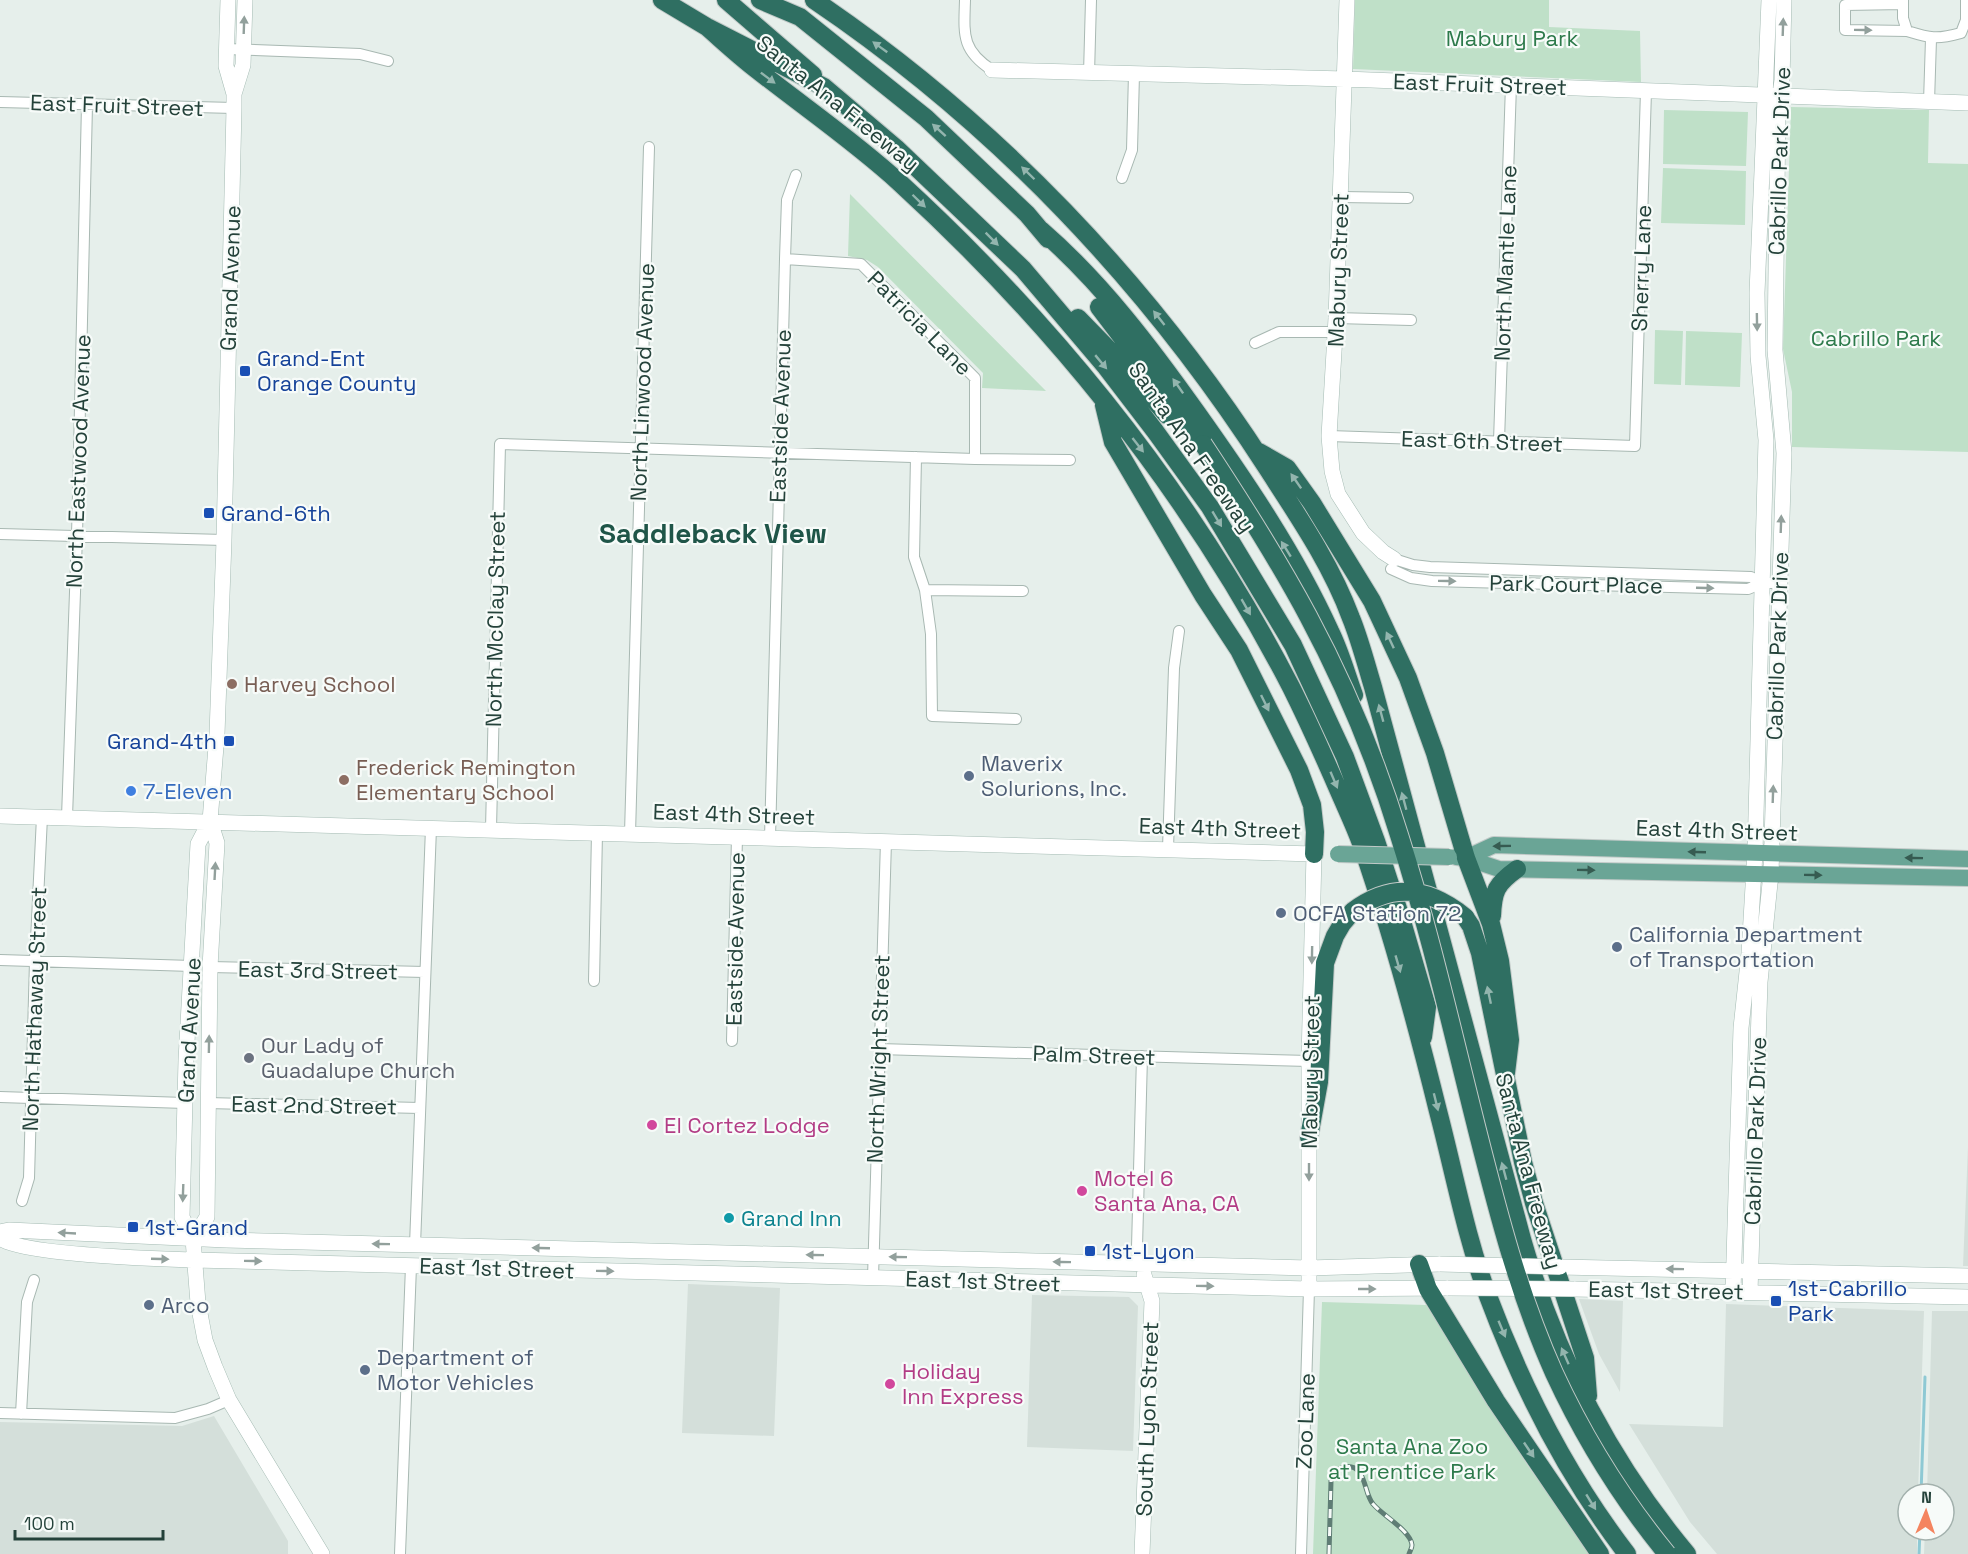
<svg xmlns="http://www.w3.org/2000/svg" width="1968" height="1554" viewBox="0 0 1968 1554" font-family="'Space Grotesk',sans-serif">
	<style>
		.built { fill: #d4dfda }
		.green { fill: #bfe0c8 }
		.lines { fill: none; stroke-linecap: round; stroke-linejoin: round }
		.stream { stroke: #8ec9d4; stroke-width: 3 }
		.street-casing { stroke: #a8b8b2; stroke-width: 12 }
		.secondary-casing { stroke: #a4bbb3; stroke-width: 16 }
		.primary-casing { stroke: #c2cac8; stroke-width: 18 }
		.highway-casing { stroke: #c2cac8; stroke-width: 20 }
		.street { stroke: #fff; stroke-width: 10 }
		.secondary { stroke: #fff; stroke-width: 15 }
		.primary { stroke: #6aa596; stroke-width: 16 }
		.highway { stroke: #2f6f62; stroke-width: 18 }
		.rail-casing { stroke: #5f7d75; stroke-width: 5 }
		.rail { stroke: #f7fbf9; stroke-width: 3; stroke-dasharray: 9; stroke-linecap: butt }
		.secondary-bridge-casing { stroke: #a4bbb3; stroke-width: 16; stroke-linecap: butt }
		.primary-bridge-casing { stroke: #c2cac8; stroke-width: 18; stroke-linecap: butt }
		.highway-bridge-casing { stroke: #c2cac8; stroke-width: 20; stroke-linecap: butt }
		.secondary-bridge { stroke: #fff; stroke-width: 15 }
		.primary-bridge { stroke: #6aa596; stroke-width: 16 }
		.highway-bridge { stroke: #2f6f62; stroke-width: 18 }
		.oneway { fill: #92a09c }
		.oneway2 { fill: #93b5ae }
		.oneway3 { fill: #365b51 }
		.transit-dot { fill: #1a4fb4; stroke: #f7fbf9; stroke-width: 2 }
		.education-dot { fill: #8d6e63; stroke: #f7fbf9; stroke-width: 2 }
		.service-dot { fill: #5c6f8a; stroke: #f7fbf9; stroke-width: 2 }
		.shop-dot { fill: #3f7fe0; stroke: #f7fbf9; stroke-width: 2 }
		.worship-dot { fill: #6b7280; stroke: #f7fbf9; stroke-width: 2 }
		.hotel-dot { fill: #d1479c; stroke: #f7fbf9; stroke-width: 2 }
		.culture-dot { fill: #0f9aa8; stroke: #f7fbf9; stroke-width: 2 }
		.labels { text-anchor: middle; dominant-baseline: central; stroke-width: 4.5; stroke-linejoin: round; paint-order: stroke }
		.park-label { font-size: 22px; fill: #2d7a4b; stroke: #f7fbf9 }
		.street-label { font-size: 22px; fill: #24423a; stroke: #f7fbf9 }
		.transit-label { font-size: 22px; fill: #164399; stroke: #f7fbf9; text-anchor: start }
		.education-label { font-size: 22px; fill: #785e54; stroke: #f7fbf9; text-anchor: start }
		.service-label { font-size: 22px; fill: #4e5e75; stroke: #f7fbf9; text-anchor: start }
		.shop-label { font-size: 22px; fill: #366cbe; stroke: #f7fbf9; text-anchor: start }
		.worship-label { font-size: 22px; fill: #5b616d; stroke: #f7fbf9; text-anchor: start }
		.hotel-label { font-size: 22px; fill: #b23c85; stroke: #f7fbf9; text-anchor: start }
		.culture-label { font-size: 22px; fill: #0d838f; stroke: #f7fbf9; text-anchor: start }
		.district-label { font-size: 28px; font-weight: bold; fill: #1f5548; stroke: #f7fbf9 }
	</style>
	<rect width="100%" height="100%" fill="#e6efeb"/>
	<path class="built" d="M1968,1147V1266H1963Z
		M688,1284L780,1288L774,1436L682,1433Z
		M1032,1295L1129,1297L1138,1306L1133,1451L1027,1447Z
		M1579,1299L1623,1301L1620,1392L1599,1354Z
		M1726,1304L1924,1311L1918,1494H1908V1530H1917V1554H1717L1690,1522L1629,1424L1723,1427Z
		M1932,1311H1968V1554H1924L1925,1530H1944V1494H1927Z
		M214,1416L288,1541V1554H0V1422L182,1426Z"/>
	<path class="green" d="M1355,0H1549V27L1640,31L1641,82L1353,69Z
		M1791,107L1929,110L1928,163L1968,164V452L1792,447V392L1783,349Z
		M1664,110L1748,112L1746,166L1663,164Z
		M1663,168L1746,171L1745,225L1661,223Z
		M850,194L1046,391L982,388L983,373L878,267L867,260L848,256Z
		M1655,330L1683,331L1681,385L1654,384Z
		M1686,331L1742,333L1740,387L1685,385Z
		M1322,1302L1426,1305L1451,1341L1528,1466L1591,1554H1313Z"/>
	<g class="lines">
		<path class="stream" d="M1921,1494L1925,1377
			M1919,1554L1920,1530"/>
		<defs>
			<path id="street" d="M965,0C964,34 961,50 992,70
				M1903,0V18L1907,31C1930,38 1936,40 1961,33L1966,20V0
				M1903,4L1845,5V30L1907,31
				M226,49L360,54L388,61
				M1089,74L1091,0
				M0,102L234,108
				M1929,102L1931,39
				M1122,178L1132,150L1134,74
				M1341,197L1408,198
				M785,259L861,264L975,378V459
				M1336,318L1411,320
				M1255,343L1279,332H1336
				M1329,436L1635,446L1646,91
				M1499,441L1511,85
				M916,457L914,557L925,590L931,634L932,716L1016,719
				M0,534L224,540
				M1394,559L1413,565L1430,567L1751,577L1763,583
				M1391,569L1411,578L1432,581L1748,589L1763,583H1779
				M925,590L1023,591
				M67,817L77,536L87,105
				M491,829L500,444L975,459L1070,460
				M630,834L649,147
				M770,838L785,259L787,200L796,175
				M1168,849L1174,668L1179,631
				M0,960L192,966
				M210,967L425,972
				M594,981L597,833
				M732,1041L737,837
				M879,1049L1309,1061
				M0,1097L185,1103
				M208,1103L420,1108
				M22,1201L29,1178L35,961L42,817
				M415,1245L431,828
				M1141,1264L1137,1247L1142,1056
				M873,1278L886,841
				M0,1413L175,1418L208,1409L229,1400
				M21,1414L27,1302L34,1280
				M400,1554L411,1266
				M1301,1554L1309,1289"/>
			<path id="secondary" d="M228,0L226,66L234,94
				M1347,0L1336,318L1329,436L1332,471L1338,494L1363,533L1383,552L1394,559
				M992,70L1345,79L1968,103
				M0,816L1314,854L1309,1061V1289
				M210,821L198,844L186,1060L182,1217L193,1239L198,1303L205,1340L215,1367L229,1400L322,1554
				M0,1232L9,1230L226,1240L1309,1268L1440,1264
				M0,1238C20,1255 161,1259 194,1260L1309,1289L1448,1288
				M193,1239L207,1217L210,967L217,843L210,821L217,734L224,540L234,108V94L243,65L245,0
				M1560,1267L1968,1276
				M1574,1289L1968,1297
				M1733,1292L1741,1028L1749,953L1755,853L1766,440L1758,356L1757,293L1769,0
				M1750,1292L1760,982L1771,873L1784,453L1775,350L1778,110L1782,80L1784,0
				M1142,1554L1152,1301L1144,1275"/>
			<path id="primary" d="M1456,857L1466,858L1499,869L1968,878
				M1466,858L1494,845L1968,859"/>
			<path id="highway" d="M662,0L707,27L824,87L896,148L1023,269L1106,367L1155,431L1210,507L1293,645L1345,757L1376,841L1401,918L1427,1007L1423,1037
				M726,0L813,75
				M760,0L800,17L926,118L1027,214L1048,239
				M814,0C996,123 1148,283 1267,468C1298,516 1331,564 1351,618C1360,640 1366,664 1373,687L1522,1239C1555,1354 1610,1462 1687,1554
				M707,27C723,41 739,56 756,69C804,107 854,141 900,183C1058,328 1192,496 1291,687C1309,723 1325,759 1341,796C1348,812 1356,829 1362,846C1392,933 1416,1022 1438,1111C1454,1172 1466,1237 1488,1296C1522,1387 1568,1477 1627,1554
				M1041,230C1101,282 1151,348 1197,413C1246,482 1295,554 1330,631C1340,651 1346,673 1354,695
				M1099,307L1203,444
				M1078,318L1118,359L1167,415
				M1104,405L1113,442L1203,595L1239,650L1299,770L1312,805L1315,832L1314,854
				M1259,452L1287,468L1312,503L1372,601L1408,678L1435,753L1466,858L1491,924L1500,961L1510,1040L1506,1073
				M1492,916C1493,891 1496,884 1517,869
				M1465,917L1471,926L1480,953L1523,1162L1534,1203L1585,1358L1588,1396
				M1309,1137L1319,1082L1325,963L1335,936L1342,924L1353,911
				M1419,1264L1428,1289L1496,1401L1600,1554"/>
		</defs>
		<use href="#street" class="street-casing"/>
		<use href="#secondary" class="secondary-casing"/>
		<use href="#primary" class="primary-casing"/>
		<use href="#highway" class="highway-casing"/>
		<use href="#street" class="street"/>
		<use href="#secondary" class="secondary"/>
		<use href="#primary" class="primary"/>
		<use href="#highway" class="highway"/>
		<defs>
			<path id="rail" d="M1329,1554L1331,1481C1333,1475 1337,1469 1343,1467C1367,1462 1363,1493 1373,1504C1382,1515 1411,1531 1412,1545C1412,1548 1410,1551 1409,1554"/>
		</defs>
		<use href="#rail" class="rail-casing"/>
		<use href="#rail" class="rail"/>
		<defs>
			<path id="secondary-bridge" d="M1440,1264L1560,1267
				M1448,1288L1574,1289"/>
			<path id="primary-bridge" d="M1338,854L1449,857"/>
			<path id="highway-bridge" d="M1203,444C1240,500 1276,556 1308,616C1345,685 1376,760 1399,835C1430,932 1452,1031 1477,1130C1498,1213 1519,1295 1554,1373C1584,1438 1622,1499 1667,1554
				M1353,911C1392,882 1428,887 1465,917"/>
		</defs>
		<use href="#secondary-bridge" class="secondary-bridge-casing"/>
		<use href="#primary-bridge" class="primary-bridge-casing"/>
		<use href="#highway-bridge" class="highway-bridge-casing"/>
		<use href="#secondary-bridge" class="secondary-bridge"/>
		<use href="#primary-bridge" class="primary-bridge"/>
		<use href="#highway-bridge" class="highway-bridge"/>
	</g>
	<defs><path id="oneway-solid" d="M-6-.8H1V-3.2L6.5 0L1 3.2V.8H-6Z" transform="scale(1.5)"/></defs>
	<g class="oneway">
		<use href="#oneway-solid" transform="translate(244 25) rotate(-88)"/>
		<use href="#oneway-solid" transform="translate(1783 27) rotate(-88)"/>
		<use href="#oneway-solid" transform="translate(1863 30) rotate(1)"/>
		<use href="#oneway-solid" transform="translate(1757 322) rotate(89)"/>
		<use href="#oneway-solid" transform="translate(1781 524) rotate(-88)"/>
		<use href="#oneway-solid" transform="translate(1447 581) rotate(1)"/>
		<use href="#oneway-solid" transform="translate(1705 588) rotate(2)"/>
		<use href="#oneway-solid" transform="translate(1773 794) rotate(-88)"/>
		<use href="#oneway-solid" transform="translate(215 871) rotate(-87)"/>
		<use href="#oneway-solid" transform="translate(1312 955) rotate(91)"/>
		<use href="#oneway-solid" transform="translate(209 1044) rotate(-89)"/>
		<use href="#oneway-solid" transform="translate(1309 1172) rotate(90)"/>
		<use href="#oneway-solid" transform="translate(183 1193) rotate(92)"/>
		<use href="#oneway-solid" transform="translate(67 1233) rotate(-177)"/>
		<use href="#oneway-solid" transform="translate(381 1244) rotate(-179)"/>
		<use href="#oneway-solid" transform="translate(541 1248) rotate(-178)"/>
		<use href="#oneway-solid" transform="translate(815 1255) rotate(-179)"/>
		<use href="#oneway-solid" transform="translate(898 1257) rotate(-179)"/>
		<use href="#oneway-solid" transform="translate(160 1259) rotate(2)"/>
		<use href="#oneway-solid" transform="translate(253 1261) rotate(1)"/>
		<use href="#oneway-solid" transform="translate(1062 1262) rotate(-179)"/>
		<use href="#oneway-solid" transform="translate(1675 1269) rotate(-179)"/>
		<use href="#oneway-solid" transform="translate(605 1271) rotate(1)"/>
		<use href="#oneway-solid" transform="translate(1205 1286) rotate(1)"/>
		<use href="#oneway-solid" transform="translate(1367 1289)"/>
	</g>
	<g class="oneway2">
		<use href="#oneway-solid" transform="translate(880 47) rotate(-144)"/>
		<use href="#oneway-solid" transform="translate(768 78) rotate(37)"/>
		<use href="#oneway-solid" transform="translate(939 130) rotate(-138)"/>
		<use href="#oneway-solid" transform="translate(1028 173) rotate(-136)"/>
		<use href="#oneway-solid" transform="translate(919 201) rotate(44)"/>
		<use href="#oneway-solid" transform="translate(992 239) rotate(45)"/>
		<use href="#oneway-solid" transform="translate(1159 318) rotate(-128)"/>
		<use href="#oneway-solid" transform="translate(1101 362) rotate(50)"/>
		<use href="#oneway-solid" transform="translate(1178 386) rotate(-125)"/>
		<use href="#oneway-solid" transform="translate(1138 445) rotate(52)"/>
		<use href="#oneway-solid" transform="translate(1296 481) rotate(-125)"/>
		<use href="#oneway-solid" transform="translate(1217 519) rotate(59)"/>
		<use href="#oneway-solid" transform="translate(1286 549) rotate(-122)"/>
		<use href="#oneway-solid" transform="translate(1246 607) rotate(60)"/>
		<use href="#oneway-solid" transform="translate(1390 640) rotate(-115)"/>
		<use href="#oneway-solid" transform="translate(1265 703) rotate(64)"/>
		<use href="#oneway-solid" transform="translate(1381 713) rotate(-105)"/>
		<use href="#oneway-solid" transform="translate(1334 780) rotate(67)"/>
		<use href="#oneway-solid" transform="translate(1404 801) rotate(-105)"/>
		<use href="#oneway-solid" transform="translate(1398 964) rotate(74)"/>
		<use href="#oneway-solid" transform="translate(1489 995) rotate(-102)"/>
		<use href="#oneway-solid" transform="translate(1436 1102) rotate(76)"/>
		<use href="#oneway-solid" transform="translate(1504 1171) rotate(-105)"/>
		<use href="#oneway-solid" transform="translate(1502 1329) rotate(67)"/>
		<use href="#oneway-solid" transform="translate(1565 1356) rotate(-114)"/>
		<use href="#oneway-solid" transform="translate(1529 1450) rotate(56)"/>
		<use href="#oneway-solid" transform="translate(1591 1502) rotate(58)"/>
	</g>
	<g class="oneway3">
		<use href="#oneway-solid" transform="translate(1502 846) rotate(179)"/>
		<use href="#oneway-solid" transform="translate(1697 852) rotate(-178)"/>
		<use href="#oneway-solid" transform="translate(1914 858) rotate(-179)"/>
		<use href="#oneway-solid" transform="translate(1586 870) rotate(1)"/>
		<use href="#oneway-solid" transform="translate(1813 875) rotate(1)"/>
	</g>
	<g class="transit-dot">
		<rect x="239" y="365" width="12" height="12" rx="3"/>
		<rect x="203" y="507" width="12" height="12" rx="3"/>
		<rect x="223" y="735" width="12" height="12" rx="3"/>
		<rect x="127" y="1221" width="12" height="12" rx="3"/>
		<rect x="1084" y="1245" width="12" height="12" rx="3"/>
		<rect x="1770" y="1295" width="12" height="12" rx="3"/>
	</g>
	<g class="education-dot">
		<circle cx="232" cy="684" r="6"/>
		<circle cx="344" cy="780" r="6"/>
	</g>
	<g class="service-dot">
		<circle cx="969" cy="776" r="6"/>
		<circle cx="1281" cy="913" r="6"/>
		<circle cx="1617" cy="947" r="6"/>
		<circle cx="149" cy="1305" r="6"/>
		<circle cx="365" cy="1370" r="6"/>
	</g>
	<circle class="shop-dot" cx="131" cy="791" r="6"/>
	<circle class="worship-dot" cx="249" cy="1058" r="6"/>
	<g class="hotel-dot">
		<circle cx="652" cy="1125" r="6"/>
		<circle cx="1082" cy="1191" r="6"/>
		<circle cx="890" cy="1384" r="6"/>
	</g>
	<circle class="culture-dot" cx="729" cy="1218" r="6"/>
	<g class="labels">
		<g class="park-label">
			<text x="1512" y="38">Mabury Park</text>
			<text x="1876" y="338">Cabrillo Park</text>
			<text x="1412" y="1446">Santa Ana Zoo<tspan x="1412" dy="25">at Prentice Park</tspan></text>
		</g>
		<g class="street-label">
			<text transform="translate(1480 84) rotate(2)">East Fruit Street</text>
			<text transform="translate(838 103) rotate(39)">Santa Ana Freeway</text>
			<text transform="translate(117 105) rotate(2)">East Fruit Street</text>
			<text transform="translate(1779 161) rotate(-88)">Cabrillo Park Drive</text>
			<text transform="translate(1505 263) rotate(-88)">North Mantle Lane</text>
			<text transform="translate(1641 268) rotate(-88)">Sherry Lane</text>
			<text transform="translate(1338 270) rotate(-88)">Mabury Street</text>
			<text transform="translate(230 278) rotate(-88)">Grand Avenue</text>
			<text transform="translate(920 323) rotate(45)">Patricia Lane</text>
			<text transform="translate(642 382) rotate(-88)">North Linwood Avenue</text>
			<text transform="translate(780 416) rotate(-88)">Eastside Avenue</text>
			<text transform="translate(1482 441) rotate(2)">East 6th Street</text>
			<text transform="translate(1192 447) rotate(55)">Santa Ana Freeway</text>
			<text transform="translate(78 461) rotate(-88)">North Eastwood Avenue</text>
			<text transform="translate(1576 584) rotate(1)">Park Court Place</text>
			<text transform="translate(495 619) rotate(-89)">North McClay Street</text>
			<text transform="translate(1777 646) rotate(-88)">Cabrillo Park Drive</text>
			<text transform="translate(734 814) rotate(2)">East 4th Street</text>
			<text transform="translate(1220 828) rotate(2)">East 4th Street</text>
			<text transform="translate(1717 830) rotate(2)">East 4th Street</text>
			<text transform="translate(735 939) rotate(-89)">Eastside Avenue</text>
			<text transform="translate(318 970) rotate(1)">East 3rd Street</text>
			<text transform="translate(34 1009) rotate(-88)">North Hathaway Street</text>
			<text transform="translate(189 1030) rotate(-87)">Grand Avenue</text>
			<text transform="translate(1094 1055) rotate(2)">Palm Street</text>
			<text transform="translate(878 1059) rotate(-88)">North Wright Street</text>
			<text transform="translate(1310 1072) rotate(-89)">Mabury Street</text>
			<text transform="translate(314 1105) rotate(1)">East 2nd Street</text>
			<text transform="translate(1755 1131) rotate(-88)">Cabrillo Park Drive</text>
			<text transform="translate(1529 1171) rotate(75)">Santa Ana Freeway</text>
			<text transform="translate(497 1268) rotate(2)">East 1st Street</text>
			<text transform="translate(983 1281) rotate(2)">East 1st Street</text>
			<text transform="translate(1666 1290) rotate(1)">East 1st Street</text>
			<text transform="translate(1147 1419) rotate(-88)">South Lyon Street</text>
			<text transform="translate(1305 1421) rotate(-88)">Zoo Lane</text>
		</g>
		<g class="transit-label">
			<text x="257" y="358">Grand-Ent<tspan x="257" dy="25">Orange County</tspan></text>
			<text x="221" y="513">Grand-6th</text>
			<text x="217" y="741" text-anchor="end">Grand-4th</text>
			<text x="145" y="1227">1st-Grand</text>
			<text x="1102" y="1251">1st-Lyon</text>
			<text x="1788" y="1288">1st-Cabrillo<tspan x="1788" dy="25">Park</tspan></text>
		</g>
		<g class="education-label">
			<text x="244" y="684">Harvey School</text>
			<text x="356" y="767">Frederick Remington<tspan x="356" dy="25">Elementary School</tspan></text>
		</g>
		<g class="service-label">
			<text x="981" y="763">Maverix<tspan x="981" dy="25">Solurions, Inc.</tspan></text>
			<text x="1293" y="913">OCFA Station 72</text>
			<text x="1629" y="934">California Department<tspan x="1629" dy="25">of Transportation</tspan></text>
			<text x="161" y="1305">Arco</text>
			<text x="377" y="1357">Department of<tspan x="377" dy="25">Motor Vehicles</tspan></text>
		</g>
		<g class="shop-label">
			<text x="143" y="791">7-Eleven</text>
		</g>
		<g class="worship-label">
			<text x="261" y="1045">Our Lady of<tspan x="261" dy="25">Guadalupe Church</tspan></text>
		</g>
		<g class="hotel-label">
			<text x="664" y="1125">El Cortez Lodge</text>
			<text x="1094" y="1178">Motel 6<tspan x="1094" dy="25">Santa Ana, CA</tspan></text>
			<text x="902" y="1371">Holiday<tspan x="902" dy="25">Inn Express</tspan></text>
		</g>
		<g class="culture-label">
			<text x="741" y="1218">Grand Inn</text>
		</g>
		<g class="district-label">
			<text x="713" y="533">Saddleback View</text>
		</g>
	</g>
	<g transform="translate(1926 1512) rotate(2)"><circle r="28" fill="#f7fbf9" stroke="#a3b1ad" stroke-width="1.5"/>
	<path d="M0-4.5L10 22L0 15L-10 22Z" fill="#f4845f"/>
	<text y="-9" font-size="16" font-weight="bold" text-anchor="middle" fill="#24423a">N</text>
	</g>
	<path d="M15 1530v9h148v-9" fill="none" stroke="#24423a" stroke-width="3"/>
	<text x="24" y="1530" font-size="18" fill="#24423a" stroke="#f7fbf9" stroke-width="4.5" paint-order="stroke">100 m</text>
</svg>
